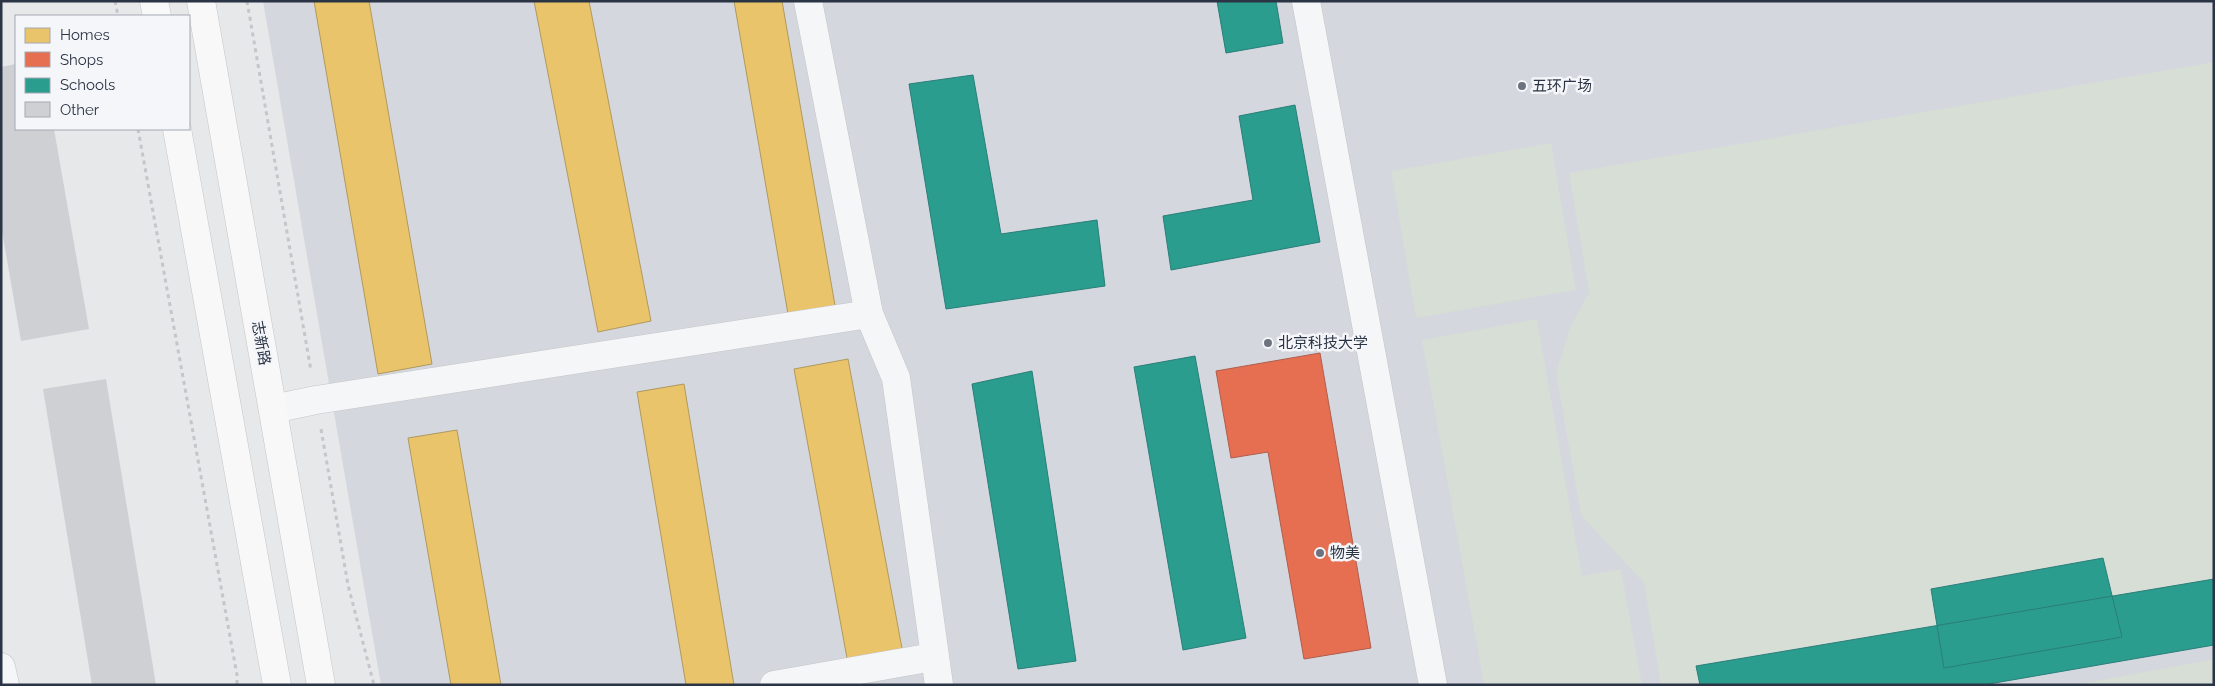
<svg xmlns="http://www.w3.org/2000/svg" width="2215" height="686" viewBox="0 0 2215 686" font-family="Raleway,'Noto Sans SC',sans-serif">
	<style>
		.built { fill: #d4d7dd }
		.green { fill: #d6ded6 }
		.homes { fill: #e9c46a; stroke: #b0995f }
		.shops { fill: #e76f51; stroke: #af5d4d }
		.schools { fill: #2a9d8f; stroke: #2a7e79 }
		.building { fill: #ced0d3 }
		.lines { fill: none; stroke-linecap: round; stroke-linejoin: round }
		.street-casing { stroke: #c4c6c8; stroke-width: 29 }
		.secondary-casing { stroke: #c4c6c8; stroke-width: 29 }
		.path { stroke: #c5c6ca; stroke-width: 3; stroke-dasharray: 4 4; stroke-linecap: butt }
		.street { stroke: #f5f6f7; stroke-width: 28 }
		.secondary { stroke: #f8f8f8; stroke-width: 28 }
		.poi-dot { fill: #6c737f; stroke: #f4f6f9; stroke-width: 2 }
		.labels { text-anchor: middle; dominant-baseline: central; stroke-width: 5; stroke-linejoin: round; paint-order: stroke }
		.poi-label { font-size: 15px; fill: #2b3445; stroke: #f4f6f9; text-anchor: start }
		.street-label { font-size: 15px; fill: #2b3445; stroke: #f4f6f9 }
	</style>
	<rect width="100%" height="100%" fill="#e6e8ea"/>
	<path class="built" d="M263,1H2214V685H381Z"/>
	<path class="green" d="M2214,62V595L1684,685H1661L1644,583L1581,515L1556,373L1570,328L1589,292L1569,173Z
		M1551,143L1576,290L1416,318L1391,171Z
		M1537,319L1582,576L1621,569L1642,685H1484L1422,340Z
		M2214,659V685H2075Z"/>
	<path class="homes" d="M314,1H369L432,364L378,374Z
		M534,1H589L651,321L598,332Z
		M734,1H782L836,311L789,320Z
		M848,359L904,659L849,669L794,369Z
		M684,384L734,685H686L637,392Z
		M457,430L501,685H451L408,438Z"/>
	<path class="shops" d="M1320,353L1371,648L1304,659L1268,452L1231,458L1216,371Z"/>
	<path class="schools" d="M1217,1H1276L1283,43L1226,53Z
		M973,75L1001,234L1097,220L1105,286L946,309L909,84Z
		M1295,105L1320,242L1171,270L1163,216L1253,200L1239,116Z
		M1195,356L1246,638L1183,650L1134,367Z
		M1032,371L1076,661L1018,669L972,384Z
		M2103,558L2122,637L1944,668L1931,589Z
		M2214,579V645L1983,685H1700L1696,666Z"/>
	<path class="building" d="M16,64V129H54L89,329L21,341L1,225V67Z
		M106,379L156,685H92L43,389Z"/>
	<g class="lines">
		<defs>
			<path id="street" d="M808,1L869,314L896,378L939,685
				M1306,1L1433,685
				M273,409L316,400L869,314
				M1,667L5,685
				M774,685L933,657"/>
			<path id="secondary" d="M154,1L157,16
				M201,1L321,685
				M177,129L277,685"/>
		</defs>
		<use href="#street" class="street-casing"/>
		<use href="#secondary" class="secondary-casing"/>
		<path class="path" d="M115,1L118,16
			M247,1L311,371
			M138,129L237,675V685
			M321,429L348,585L374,685"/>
		<use href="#street" class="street"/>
		<use href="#secondary" class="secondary"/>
	</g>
	<g class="poi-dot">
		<circle cx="1522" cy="86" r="5"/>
		<circle cx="1268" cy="343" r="5"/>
		<circle cx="1320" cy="553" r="5"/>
	</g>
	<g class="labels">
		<g class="poi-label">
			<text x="1532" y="86">五环广场</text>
			<text x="1278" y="343">北京科技大学</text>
			<text x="1330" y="553">物美</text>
		</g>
		<g class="street-label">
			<text transform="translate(261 343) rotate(80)">志新路</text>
		</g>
	</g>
	<rect width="2215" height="686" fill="none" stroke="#2b3445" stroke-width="5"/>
	<rect x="15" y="15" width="175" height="115" fill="#f4f6f9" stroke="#a4a8b1"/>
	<rect x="25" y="28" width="25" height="15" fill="#e9c46a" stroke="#a4a8b1"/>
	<text x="60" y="40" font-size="15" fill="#2b3445">Homes</text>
	<rect x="25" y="52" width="25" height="15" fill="#e76f51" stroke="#a4a8b1"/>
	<text x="60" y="65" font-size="15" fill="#2b3445">Shops</text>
	<rect x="25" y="78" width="25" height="15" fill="#2a9d8f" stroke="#a4a8b1"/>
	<text x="60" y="90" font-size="15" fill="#2b3445">Schools</text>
	<rect x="25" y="102" width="25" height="15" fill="#ced0d3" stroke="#a4a8b1"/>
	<text x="60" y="115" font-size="15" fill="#2b3445">Other</text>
</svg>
